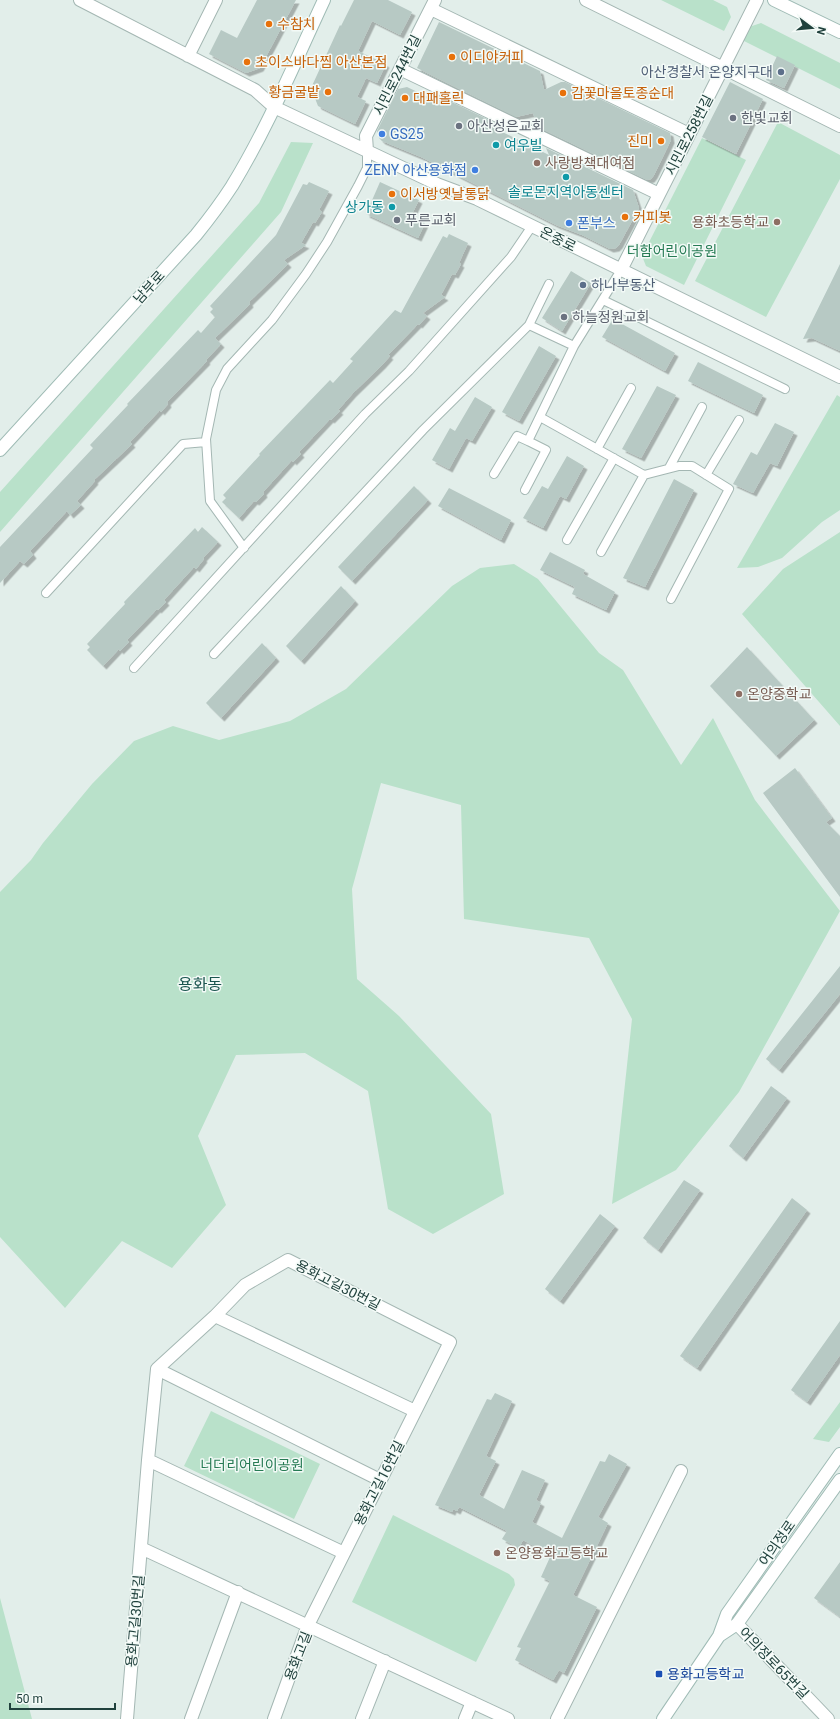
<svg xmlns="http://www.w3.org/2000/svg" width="840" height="1719" viewBox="0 0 840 1719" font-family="Roboto,'Noto Sans KR',sans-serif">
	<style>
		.green { fill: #b9e1ca }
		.building { fill: #b7c9c4; filter: url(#shadow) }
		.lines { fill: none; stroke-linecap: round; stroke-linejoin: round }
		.lane-casing { stroke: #a4b7b3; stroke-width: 10 }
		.street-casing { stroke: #a4b7b3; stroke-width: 14 }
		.secondary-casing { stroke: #9fbbb5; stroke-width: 14 }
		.lane { stroke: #fff; stroke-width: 8 }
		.street { stroke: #fff; stroke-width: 12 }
		.secondary { stroke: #fff; stroke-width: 12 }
		.food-dot { fill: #e8710a; stroke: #f3faf7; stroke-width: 1.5 }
		.service-dot { fill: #5c6f8a; stroke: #f3faf7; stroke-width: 1.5 }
		.worship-dot { fill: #6b7280; stroke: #f3faf7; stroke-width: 1.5 }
		.shop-dot { fill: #3f7fe0; stroke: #f3faf7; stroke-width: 1.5 }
		.culture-dot { fill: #0f9aa8; stroke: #f3faf7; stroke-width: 1.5 }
		.education-dot { fill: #8d6e63; stroke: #f3faf7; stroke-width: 1.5 }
		.transit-dot { fill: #1a4fb4; stroke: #f3faf7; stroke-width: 1.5 }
		.labels { text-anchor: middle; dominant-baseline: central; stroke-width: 3; stroke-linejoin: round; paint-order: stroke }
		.food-label { font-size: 14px; fill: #c56008; stroke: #f3faf7; text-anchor: start }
		.service-label { font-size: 14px; fill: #4e5e75; stroke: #f3faf7; text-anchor: end }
		.street-label { font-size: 14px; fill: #20413d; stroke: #f3faf7 }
		.worship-label { font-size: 14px; fill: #5b616d; stroke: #f3faf7; text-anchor: start }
		.shop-label { font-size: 14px; fill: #366cbe; stroke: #f3faf7; text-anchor: start }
		.culture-label { font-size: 14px; fill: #0d838f; stroke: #f3faf7; text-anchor: start }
		.education-label { font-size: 14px; fill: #785e54; stroke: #f3faf7; text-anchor: start }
		.park-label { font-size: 14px; fill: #267b54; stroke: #f3faf7 }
		.transit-label { font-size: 14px; fill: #164399; stroke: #f3faf7; text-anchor: start }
		.quarter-label { font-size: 16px; fill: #1a554f; stroke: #f3faf7 }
	</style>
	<defs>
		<filter id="shadow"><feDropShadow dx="3.5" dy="3.5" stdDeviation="0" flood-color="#0004"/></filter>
	</defs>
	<rect width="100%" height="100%" fill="#e2eeea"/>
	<path class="green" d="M661,0H713L727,7L731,17L724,31Z
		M761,23L840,63V89L742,40L749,27Z
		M778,122L840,155V179L766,317L695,281Z
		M702,138L746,160L684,285L646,266L642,256Z
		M291,142L313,143L281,212L0,532V492L259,203Z
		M837,395L840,397V510L822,522L782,558L758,567L737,568Z
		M840,532V726L742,614L783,569Z
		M514,564L538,579L599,653L623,670L681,765L713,718L755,800L840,911L739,1092L676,1170L612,1204L632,1019L589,938L464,919L461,805L381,783L352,889L357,979L399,1016L491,1114L504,1194L433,1234L388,1209L368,1091L305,1053L236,1055L198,1136L226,1205L172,1268L122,1241L65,1308L0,1237V892L31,860L43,843L92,784L134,741L173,726L219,740L290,721L346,689L452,586L480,568Z
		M840,1402V1427L829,1442L813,1439Z
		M211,1411L320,1464L294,1519L184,1466Z
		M393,1515L509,1574L514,1579L515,1585L476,1662L352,1602Z
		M0,1598L32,1719H0Z"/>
	<path class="building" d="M257,0H296L260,68L246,73L209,54L221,30L237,38Z
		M354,0H388L412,12L400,35L372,21L358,51L386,64L377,83L366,78L357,97L366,101L355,124L318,106L311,88L340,25L341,26Z
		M439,22L540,71L544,90L561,82H565L670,133L671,140L654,175L651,179L647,180L538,127L533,113L516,117L417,68Z
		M777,56L795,65L784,88L766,80Z
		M730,82L763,99L736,154L702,137Z
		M407,87L428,97L431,92L491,121L484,123L549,155L546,148L633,190L639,208L619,245L616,248L610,249L582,235L556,225L421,157L382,141L379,138L377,131L398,89Z
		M309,182L329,191L319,210L322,212L315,223L313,222L301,243L306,245L284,260L288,264L249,302L250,304L215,338L221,344L206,360L207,361L167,402L168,404L161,412L160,410L130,442L132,444L94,480L95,481L77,501L81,505L70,515L67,511L30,551L33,555L24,564L20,561L0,583V547L93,448L90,445L128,405L127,404L198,330L201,333L215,317L210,312L213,309L210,306L276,235L303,184L307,185Z
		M380,182L419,200L411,216L425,223L418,238L366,214Z
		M449,234L468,243L459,263L461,264L455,275L452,274L441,295L445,297L423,313L427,316L419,325L418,324L388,355L390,356L382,365L353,393L338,410L340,411L331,420L330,419L299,452L301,454L293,462L292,460L263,492L264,494L256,502L254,501L239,518L222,502L226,498L223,495L260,455L259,454L330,380L333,383L353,361L350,359L395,310L401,313L443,236L447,238Z
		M840,264V351L812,338L803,339Z
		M571,271L591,283L562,331L542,318Z
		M613,319L675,353L665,371L602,337Z
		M539,346L556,356L519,421L502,412Z
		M698,362L763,395L754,413L688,381Z
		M657,386L676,395L641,458L622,449Z
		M475,397L492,407L472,441L466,438L449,469L432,460L450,428L455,431Z
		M775,423L794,432L777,466L770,463L753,493L733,484L751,452L757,455Z
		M567,456L584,466L566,499L560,496L543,528L523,518L542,486L548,489Z
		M674,479L694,490L645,587L623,578Z
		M414,486L428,500L352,581L338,567Z
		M449,488L511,520L501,540L438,506Z
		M202,527L218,542L203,558L204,559L196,569L194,567L164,600L166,602L158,610L157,609L127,640L129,642L120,651L119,649L103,666L87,650L90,647L87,644L125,604L124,602L195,528L198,532Z
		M550,552L585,570L583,574L615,592L606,610L572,594L575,587L540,570Z
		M341,586L355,601L301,661L286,646Z
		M262,643L276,658L221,718L206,703Z
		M747,647L814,720L776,756L710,686Z
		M795,768L832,818L826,822L840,836V897L763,793Z
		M840,966V994L779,1070L766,1059Z
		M771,1086L787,1098L743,1158L729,1146Z
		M684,1180L700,1190L658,1250L643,1238Z
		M792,1198L807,1210L697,1368L680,1356Z
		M600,1214L615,1226L560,1301L545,1289Z
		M840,1321V1355L807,1402L791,1390Z
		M495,1393L512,1401L486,1456L496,1461L479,1495L504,1509L522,1470L545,1480L536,1500L541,1503L532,1522L562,1538L600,1461L605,1462L609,1454L627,1464L598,1517L608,1523L573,1595L597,1607L564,1673L559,1670L553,1680L515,1660L521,1648L517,1647L550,1581L541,1577L551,1555L523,1540L519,1548L502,1539L507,1531L459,1507L457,1511L453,1509L452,1512L435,1505L487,1399L491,1400Z
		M840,1562V1617L814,1598Z"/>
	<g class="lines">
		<defs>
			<path id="lane" d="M603,300L785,389
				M529,325L549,284
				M540,417L644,475L679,466H692L729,489L671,599
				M597,449L631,388
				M669,468L702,407
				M494,474L517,436L528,441
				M706,475L739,420
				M525,490L546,450L528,441L574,346
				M567,540L614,458
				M244,548L210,501L206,439L216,390L227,369L272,320L306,274L327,242L358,186L367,168V151
				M601,552L644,475
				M46,593L183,444L206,442
				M214,654L423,430L529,325L574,346L621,270
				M134,668L365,414L409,371L511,257L532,226"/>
			<path id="street" d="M80,0L255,90L274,107L437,184L477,199L840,377
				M586,0L840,126
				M431,9L689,134
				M188,56L216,0
				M400,69L659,194
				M367,151L366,136L435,0
				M621,270L757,0
				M215,1316L157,1369L148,1460L344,1553
				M157,1369L380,1480
				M141,1548L508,1719
				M737,1624L828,1719
				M127,1719L148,1460
				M191,1719L238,1592
				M274,1719L308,1625L450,1342L288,1260L245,1285L215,1316L415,1411
				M362,1719L385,1661
				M465,1719L472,1702
				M557,1719L681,1471"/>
			<path id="secondary" d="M774,0L840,32
				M0,450L196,235C209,219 221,203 232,186C268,127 295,62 324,0
				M719,1636L737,1624L840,1480
				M663,1719L719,1636L727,1614L840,1454"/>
		</defs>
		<use href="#lane" class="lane-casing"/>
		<use href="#street" class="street-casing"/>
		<use href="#secondary" class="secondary-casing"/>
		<use href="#lane" class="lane"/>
		<use href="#street" class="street"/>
		<use href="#secondary" class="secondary"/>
	</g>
	<g class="food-dot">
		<circle cx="269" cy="24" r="4"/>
		<circle cx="452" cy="57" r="4"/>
		<circle cx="247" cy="62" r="4"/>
		<circle cx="328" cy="92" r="4"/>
		<circle cx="563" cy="93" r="4"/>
		<circle cx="405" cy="98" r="4"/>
		<circle cx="661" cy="141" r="4"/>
		<circle cx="392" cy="194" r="4"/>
		<circle cx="625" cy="217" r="4"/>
	</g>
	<g class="service-dot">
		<circle cx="781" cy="72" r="4"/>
		<circle cx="583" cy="285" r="4"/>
	</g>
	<g class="worship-dot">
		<circle cx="733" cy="118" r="4"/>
		<circle cx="459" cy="126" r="4"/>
		<circle cx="397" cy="220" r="4"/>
		<circle cx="564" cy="317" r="4"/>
	</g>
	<g class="shop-dot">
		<circle cx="382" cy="134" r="4"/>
		<circle cx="475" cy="170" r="4"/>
		<circle cx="569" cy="223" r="4"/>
	</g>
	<g class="culture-dot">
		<circle cx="496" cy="145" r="4"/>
		<circle cx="566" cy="177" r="4"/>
		<circle cx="392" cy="207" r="4"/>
	</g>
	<g class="education-dot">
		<circle cx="537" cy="163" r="4"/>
		<circle cx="777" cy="222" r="4"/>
		<circle cx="739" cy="694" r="4"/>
		<circle cx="497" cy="1553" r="4"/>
	</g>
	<rect class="transit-dot" x="655" y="1670" width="8" height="8" rx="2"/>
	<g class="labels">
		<g class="food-label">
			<text x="277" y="24">수참치</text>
			<text x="460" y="57">이디야커피</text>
			<text x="255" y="62">초이스바다찜 아산본점</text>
			<text x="320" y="92" text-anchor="end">황금굴밭</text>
			<text x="571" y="93">감꽃마을토종순대</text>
			<text x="413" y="98">대패홀릭</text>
			<text x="653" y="141" text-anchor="end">진미</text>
			<text x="400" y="194">이서방옛날통닭</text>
			<text x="633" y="217">커피봇</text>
		</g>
		<g class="service-label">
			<text x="773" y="72">아산경찰서 온양지구대</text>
			<text x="591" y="285" text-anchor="start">하나부동산</text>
		</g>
		<g class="street-label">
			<text transform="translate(397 75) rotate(-63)">시민로244번길</text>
			<text transform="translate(689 135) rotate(-63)">시민로258번길</text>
			<text transform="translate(558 239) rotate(26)">온중로</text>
			<text transform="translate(149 287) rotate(-48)">남부로</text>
			<text transform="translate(338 1285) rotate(27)">용화고길30번길</text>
			<text transform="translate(379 1483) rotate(-63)">용화고길16번길</text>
			<text transform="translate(777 1543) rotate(-55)">어의정로</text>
			<text transform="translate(135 1621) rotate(-85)">용화고길30번길</text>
			<text transform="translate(298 1656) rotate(-69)">용화고길</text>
			<text transform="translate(774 1663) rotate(46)">어의정로65번길</text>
		</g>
		<g class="worship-label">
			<text x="741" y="118">한빛교회</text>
			<text x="467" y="126">아산성은교회</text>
			<text x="405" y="220">푸른교회</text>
			<text x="572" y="317">하늘정원교회</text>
		</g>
		<g class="shop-label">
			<text x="390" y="134">GS25</text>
			<text x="467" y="170" text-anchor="end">ZENY 아산용화점</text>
			<text x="577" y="223">폰부스</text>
		</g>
		<g class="culture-label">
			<text x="504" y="145">여우빌</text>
			<text x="566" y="192" text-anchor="middle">솔로몬지역아동센터</text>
			<text x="384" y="207" text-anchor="end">상가동</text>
		</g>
		<g class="education-label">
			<text x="545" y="163">사랑방책대여점</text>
			<text x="769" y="222" text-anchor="end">용화초등학교</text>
			<text x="747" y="694">온양중학교</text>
			<text x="505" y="1553">온양용화고등학교</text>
		</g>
		<g class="park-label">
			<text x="672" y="251">더함어린이공원</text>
			<text x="252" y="1465">너더리어린이공원</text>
		</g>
		<g class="transit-label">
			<text x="667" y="1674">용화고등학교</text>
		</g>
		<g class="quarter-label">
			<text x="200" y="984">용화동</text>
		</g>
	</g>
	<g transform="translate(812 28) rotate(106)" stroke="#f3faf7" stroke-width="3" paint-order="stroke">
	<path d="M0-3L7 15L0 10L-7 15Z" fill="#20413d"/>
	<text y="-6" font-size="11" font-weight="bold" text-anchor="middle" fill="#20413d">N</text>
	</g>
	<path d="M10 1703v6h105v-6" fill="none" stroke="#20413d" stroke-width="2"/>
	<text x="16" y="1703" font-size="12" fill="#20413d" stroke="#f3faf7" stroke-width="3" paint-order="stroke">50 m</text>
</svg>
